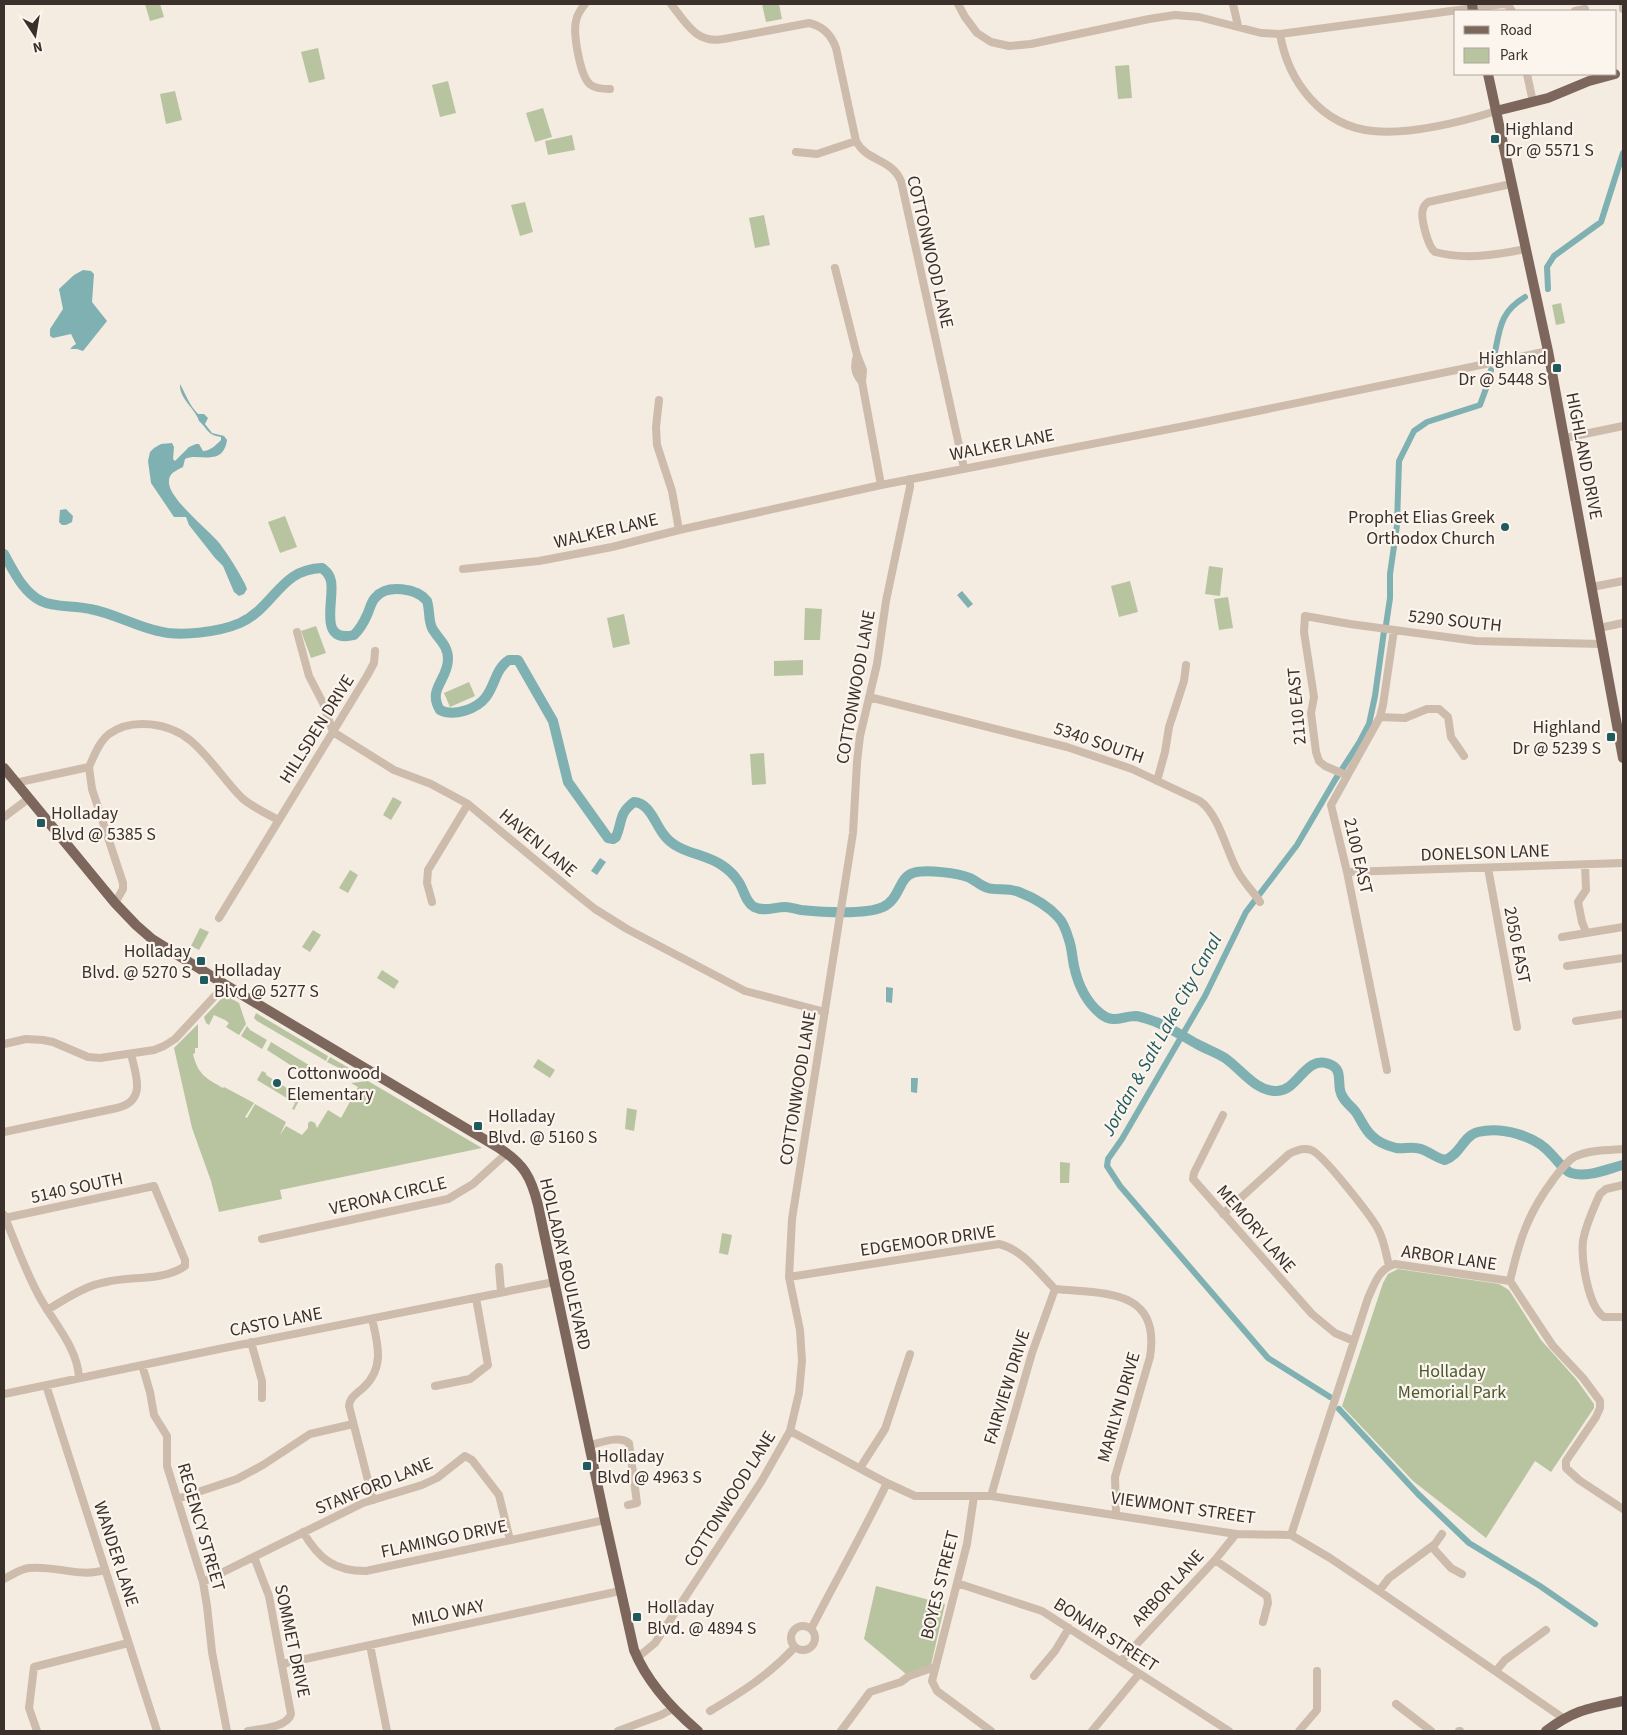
<svg xmlns="http://www.w3.org/2000/svg" width="1627" height="1735" viewBox="0 0 1627 1735" font-family="'Source Sans 3',sans-serif">
	<style>
		.green { fill: #b8c4a0 }
		.water { fill: #7fb0b2 }
		.lines { fill: none; stroke-linecap: round; stroke-linejoin: round }
		.canal { stroke: #7fb0b2; stroke-width: 6 }
		.river { stroke: #7fb0b2; stroke-width: 10 }
		.minor { stroke: #cdbbac; stroke-width: 8 }
		.major { stroke: #7d675c; stroke-width: 10 }
		.poi-dot { fill: #1f5a5e; stroke: #fbf5ee; stroke-width: 2 }
		.labels { text-anchor: middle; dominant-baseline: central; stroke-width: 4.5; stroke-linejoin: round; paint-order: stroke }
		.poi-label { font-size: 18px; fill: #3b302b; stroke: #fbf5ee; text-anchor: start }
		.street-label { font-size: 18px; fill: #3b302b; stroke: #fbf5ee }
		.park-label { font-size: 18px; fill: #4a5a2e; stroke: #fbf5ee }
		.water-label { font-size: 19px; font-style: italic; fill: #1f5a5e; stroke: #fbf5ee }
	</style>
	<rect width="100%" height="100%" fill="#f4ebe1"/>
	<path class="green" d="M145,4H160L164,17L150,21Z
		M762,4H779L782,19L766,22Z
		M318,48L325,79L309,83L301,52Z
		M1129,65L1132,98L1118,99L1115,66Z
		M448,81L456,113L440,117L432,85Z
		M175,91L182,120L166,124L160,94Z
		M543,108L552,137L535,142L526,113Z
		M572,135L575,150L548,155L545,141Z
		M525,202L533,232L520,236L511,205Z
		M764,215L770,245L755,248L749,218Z
		M1561,303L1565,323L1556,325L1552,305Z
		M285,516L297,547L280,553L268,522Z
		M1209,566L1223,568L1220,596L1205,594Z
		M1130,581L1138,612L1119,617L1111,586Z
		M1228,597L1233,628L1219,630L1214,599Z
		M805,608L822,609L820,640H804Z
		M624,614L630,644L613,648L607,618Z
		M316,626L326,653L311,658L301,631Z
		M803,660V675L774,676V661Z
		M469,682L475,696L450,707L444,693Z
		M764,753L766,784L752,785L750,754Z
		M393,797L402,802L391,820L383,815Z
		M350,870L358,875L348,893L339,888Z
		M200,928L209,932L199,950L191,946Z
		M313,930L321,935L310,952L302,947Z
		M382,970L399,981L394,989L377,978Z
		M225,995L239,1003L246,1024L239,1035L226,1027L229,1023L225,1020L214,1015L209,1025L206,1023L204,1017Z
		M256,1013L328,1056L326,1061L257,1021L254,1018Z
		M198,1024V1048H195V1053L193,1054C198,1075 206,1078 223,1088L224,1087L254,1103L245,1117L247,1118L255,1104L286,1122L280,1135L286,1126L302,1135L308,1128V1123L311,1121L315,1123L317,1128L328,1110L341,1118L358,1087L351,1083L368,1081L482,1148L280,1190L282,1199L219,1212L211,1181L192,1128L174,1048Z
		M247,1026L250,1030L267,1040L262,1049L241,1036Z
		M271,1042L317,1070L312,1079L267,1050Z
		M330,1057L349,1068L345,1071L327,1062Z
		M538,1059L555,1070L550,1078L533,1067Z
		M262,1071L266,1073V1075L301,1097L294,1110L292,1109L295,1103L257,1080Z
		M627,1108L637,1110L634,1131L625,1129Z
		M1060,1162L1070,1163L1069,1183H1060Z
		M722,1233L732,1235L728,1255L719,1253Z
		M1398,1269L1499,1284L1509,1290L1541,1340L1576,1379L1594,1404V1408L1551,1472L1535,1461L1486,1538L1413,1481L1342,1406L1383,1283L1388,1274Z
		M876,1586L945,1604L931,1665L906,1674L864,1639Z"/>
	<path class="water" d="M83,270L91,271L94,274L92,302L107,321L83,351L77,349H70L73,346L76,344L71,334L53,338L50,336V329L63,309L59,289L74,275Z
		M180,384C186,395 190,406 198,414H204L208,418L205,424L212,433L224,436L227,440C223,468 197,452 185,459L183,467C176,471 168,473 169,483C170,500 209,530 220,544C230,557 238,571 245,584L247,589L244,594L239,596L234,592L223,566L215,558L189,525L186,517H174L151,483L148,461L150,452L154,448L161,444L172,443L174,447L173,459L175,461L189,447L196,444H199L203,451C210,451 216,445 221,440V437C207,435 208,429 199,421C195,408 179,399 180,384Z
		M66,509L73,516L72,522L66,525H62L59,522L60,510Z
		M962,591L973,604L968,608L957,595Z
		M600,858L606,862L597,875L591,871Z
		M886,987L893,988L892,1003L886,1002Z
		M911,1078H918L917,1093L911,1092Z"/>
	<g class="lines">
		<path class="canal" d="M1548,289L1547,267L1554,256L1601,222L1623,153
			M1495,352C1500,327 1501,311 1525,297
			M1386,625L1390,598V574L1397,525L1399,461L1414,431L1427,422L1480,405L1488,383L1491,370
			M1330,1397L1268,1358L1120,1186L1107,1166L1108,1159L1122,1139L1205,996L1246,912L1297,845L1335,780L1359,743L1369,724L1375,696L1384,631
			M1339,1409L1418,1494L1469,1543L1540,1586L1595,1624"/>
		<path class="river" d="M4,554C13,570 23,592 41,601C55,608 74,605 90,609C113,613 135,626 158,631C180,637 219,632 240,623C275,607 280,569 322,568C327,572 330,575 331,581C335,599 317,644 354,635C360,629 364,622 367,615C370,609 371,601 376,597C387,584 417,588 427,601C430,610 428,619 432,628C438,639 448,645 448,659C448,680 427,689 440,710C454,717 477,709 486,697C495,685 496,668 509,660H518L553,721L568,782L608,838L613,839L616,837C623,821 618,814 634,802C650,803 655,824 664,835C678,854 706,853 723,866C729,870 734,875 738,881C744,889 745,902 754,907C764,912 775,907 785,907C790,907 796,909 801,910C821,912 866,915 883,907C900,899 899,877 913,873C926,869 958,873 970,878C976,881 981,886 988,888C998,891 1006,887 1019,892C1032,897 1048,906 1058,917C1063,922 1067,933 1069,940C1072,948 1072,957 1074,966C1078,985 1086,1002 1101,1014C1113,1024 1123,1016 1136,1016C1143,1017 1150,1020 1156,1022C1171,1028 1184,1037 1197,1044C1206,1049 1217,1053 1225,1058C1241,1069 1256,1092 1277,1091C1298,1091 1305,1055 1329,1064C1342,1068 1338,1080 1340,1090C1342,1100 1349,1104 1355,1111C1361,1119 1364,1129 1372,1136C1378,1142 1388,1146 1396,1148C1404,1149 1413,1146 1421,1149C1430,1152 1436,1158 1445,1160C1460,1155 1463,1136 1478,1132C1502,1126 1536,1136 1552,1155C1558,1161 1563,1170 1571,1173C1588,1178 1607,1169 1623,1165"/>
		<path class="minor" d="M585,4C581,9 577,14 576,21C573,33 580,78 591,85C596,89 604,89 610,89
			M671,4C686,23 696,44 724,39L809,23C823,26 831,34 836,48L856,141C867,162 891,158 901,181L964,468
			M958,4L965,17L977,33L991,42L1009,46L1031,44L1149,19L1175,15L1199,17L1261,33L1280,34L1503,4L1508,5L1512,11
			M1233,4L1238,26
			M1623,4V9
			M1575,11L1585,9
			M1280,34C1288,81 1321,126 1373,131C1408,135 1462,122 1496,111
			M1527,74L1533,102
			M796,152L817,154L856,141
			M1511,184L1428,202C1425,205 1424,205 1423,209C1420,217 1428,247 1435,252C1465,260 1496,255 1526,249
			M835,268L857,355L863,370L862,382L881,485
			M857,355C854,366 854,373 862,382
			M659,400L656,427L657,445L672,491L679,530
			M1565,438L1623,426
			M463,569L539,561L612,547L679,530L881,485L1190,425L1548,351
			M1592,587L1623,581
			M1599,628L1623,623
			M297,632L309,676L323,703L333,732L394,770L431,784L468,804L575,893L595,909L627,929L745,991L825,1012
			M869,697L1067,747L1132,769L1200,801C1219,815 1226,850 1237,870C1243,882 1253,891 1260,902
			M1380,717L1405,718L1427,709H1439L1448,717L1451,737L1464,756
			M89,767L92,789L123,883V889L115,903
			M1346,775L1325,766L1319,761L1316,752L1311,713L1314,697L1304,632L1305,616L1350,624L1476,641L1602,644
			M1157,781L1165,752L1169,727L1184,681L1186,665
			M15,783L89,767C94,756 99,742 109,734C132,717 170,723 191,741C210,757 224,780 242,798C252,807 266,813 278,820
			M4,817L28,799
			M1585,865L1586,890L1578,902L1582,922L1586,932
			M1488,868L1517,1027
			M1347,872L1623,863
			M432,902L427,883L428,870L468,804
			M219,918L367,676L374,663L375,651
			M1562,937L1623,927
			M1567,966L1623,958
			M1576,1021L1623,1014
			M4,1044L26,1039L43,1040L53,1042L88,1057L100,1058L154,1050L164,1046L175,1039L225,985
			M1387,1070L1347,872L1331,805L1380,717L1383,705L1394,630
			M1223,1115L1194,1173L1193,1179L1312,1314L1335,1333L1354,1341
			M4,1132L117,1108C147,1101 136,1075 131,1054
			M1623,1185L1606,1189L1600,1194C1594,1207 1585,1228 1583,1241C1581,1259 1588,1307 1604,1317H1623
			M1223,1214L1289,1154C1296,1150 1303,1147 1311,1150C1322,1153 1371,1216 1378,1229C1384,1240 1386,1253 1389,1266
			M4,1215C15,1242 25,1270 39,1296C53,1322 78,1348 79,1378
			M5,1218L154,1186L185,1260V1266L182,1268C160,1281 131,1276 106,1282C84,1286 66,1299 47,1310
			M262,1239L448,1199L473,1184L507,1153
			M499,1267L501,1292
			M789,1277L999,1244C1022,1249 1039,1273 1055,1289
			M1510,1281L1553,1346L1583,1378L1600,1401V1408L1596,1417L1566,1461V1468L1579,1480L1623,1509
			M1055,1289C1104,1294 1161,1288 1150,1357L1115,1477L1116,1515
			M372,1319C378,1344 385,1368 363,1388C357,1393 350,1397 349,1406L373,1500
			M251,1342L262,1381V1398
			M142,1365L150,1392L154,1415L167,1436V1466L203,1582L207,1606L212,1652L227,1731
			M46,1385L157,1731
			M435,1386L470,1379L488,1365L476,1298
			M4,1394L219,1349L554,1282
			M790,1431L887,1483L915,1496H991L1236,1534L1291,1535L1330,1558L1379,1591L1563,1718
			M589,1445C600,1443 619,1435 629,1443L637,1503L628,1505
			M860,1468L885,1429L910,1354
			M974,1496L967,1544L932,1681L937,1691L991,1731
			M991,1496L1032,1353L1055,1289
			M177,1499L237,1479L263,1465L310,1434L353,1424
			M303,1532C319,1559 334,1571 366,1571L605,1520
			M1291,1535L1368,1298C1374,1285 1379,1268 1395,1264L1510,1281C1519,1241 1528,1213 1553,1180C1559,1172 1566,1162 1574,1157C1588,1150 1608,1150 1623,1149
			M1432,1547L1451,1568L1462,1574
			M1215,1560L1267,1596L1268,1603L1263,1622
			M4,1579C12,1575 20,1569 29,1568C55,1565 80,1578 105,1570
			M203,1582L363,1503L422,1485L437,1478L465,1456L472,1460L499,1495L510,1540
			M957,1583L1042,1611L1229,1731
			M1379,1591L1389,1578L1435,1544L1442,1534
			M791 1638a12 12 0 1 1 24 0a12 12 0 1 1-24 0Z
			M811,1629C836,1580 863,1533 887,1483
			M370,1645L387,1731
			M637,1658L655,1643L761,1482L790,1431L799,1393L802,1361L800,1330L789,1277L792,1219L853,833L857,762L860,736L877,664L886,601L910,487V479
			M1121,1661L1215,1560L1236,1534
			M282,1664L620,1591
			M1496,1671L1505,1660L1546,1630
			M1034,1676L1055,1651L1069,1628
			M1396,1704L1431,1731
			M710,1711C742,1692 769,1675 795,1647
			M37,1731L29,1708L34,1667L128,1643
			M248,1731C260,1729 288,1727 291,1714L269,1596L254,1557
			M618,1731L661,1715L674,1708
			M841,1731L870,1692L901,1682L909,1676L935,1667
			M1092,1731L1139,1674
			M1299,1731L1317,1710V1671
			M1459,1731H1460"/>
		<path class="major" d="M1472,4L1473,11
			M1488,74L1548,351L1623,758
			M1496,111L1548,98L1589,81L1615,74
			M4,768L115,903L136,925L152,939L229,987L499,1148C524,1164 531,1177 538,1205L605,1520L634,1650C647,1682 672,1709 698,1731
			M1546,1731C1574,1710 1589,1708 1623,1701"/>
	</g>
	<g class="poi-dot">
		<rect x="1490" y="134" width="10" height="10" rx="2.5"/>
		<rect x="1552" y="363" width="10" height="10" rx="2.5"/>
		<circle cx="1505" cy="527" r="5"/>
		<rect x="1606" y="732" width="10" height="10" rx="2.5"/>
		<rect x="36" y="818" width="10" height="10" rx="2.5"/>
		<rect x="196" y="956" width="10" height="10" rx="2.5"/>
		<rect x="199" y="975" width="10" height="10" rx="2.5"/>
		<circle cx="277" cy="1083" r="5"/>
		<rect x="473" y="1121" width="10" height="10" rx="2.5"/>
		<rect x="582" y="1461" width="10" height="10" rx="2.5"/>
		<rect x="632" y="1612" width="10" height="10" rx="2.5"/>
	</g>
	<g class="labels">
		<g class="poi-label">
			<text x="1505" y="129">Highland<tspan x="1505" dy="21">Dr @ 5571 S</tspan></text>
			<text x="1547" y="358" text-anchor="end">Highland<tspan x="1547" dy="21">Dr @ 5448 S</tspan></text>
			<text x="1495" y="517" text-anchor="end">Prophet Elias Greek<tspan x="1495" dy="21">Orthodox Church</tspan></text>
			<text x="1601" y="727" text-anchor="end">Highland<tspan x="1601" dy="21">Dr @ 5239 S</tspan></text>
			<text x="51" y="813">Holladay<tspan x="51" dy="21">Blvd @ 5385 S</tspan></text>
			<text x="191" y="951" text-anchor="end">Holladay<tspan x="191" dy="21">Blvd. @ 5270 S</tspan></text>
			<text x="214" y="970">Holladay<tspan x="214" dy="21">Blvd @ 5277 S</tspan></text>
			<text x="287" y="1073">Cottonwood<tspan x="287" dy="21">Elementary</tspan></text>
			<text x="488" y="1116">Holladay<tspan x="488" dy="21">Blvd. @ 5160 S</tspan></text>
			<text x="597" y="1456">Holladay<tspan x="597" dy="21">Blvd @ 4963 S</tspan></text>
			<text x="647" y="1607">Holladay<tspan x="647" dy="21">Blvd. @ 4894 S</tspan></text>
		</g>
		<g class="street-label">
			<text transform="translate(930 252) rotate(77)">COTTONWOOD LANE</text>
			<text transform="translate(1002 445) rotate(-11)">WALKER LANE</text>
			<text transform="translate(1584 456) rotate(79)">HIGHLAND DRIVE</text>
			<text transform="translate(606 531) rotate(-13)">WALKER LANE</text>
			<text transform="translate(1455 621) rotate(6)">5290 SOUTH</text>
			<text transform="translate(856 687) rotate(-80)">COTTONWOOD LANE</text>
			<text transform="translate(1297 706) rotate(-95)">2110 EAST</text>
			<text transform="translate(317 729) rotate(-58)">HILLSDEN DRIVE</text>
			<text transform="translate(1099 743) rotate(19)">5340 SOUTH</text>
			<text transform="translate(538 843) rotate(40)">HAVEN LANE</text>
			<text transform="translate(1485 853) rotate(-2)">DONELSON LANE</text>
			<text transform="translate(1358 856) rotate(77)">2100 EAST</text>
			<text transform="translate(1517 945) rotate(79)">2050 EAST</text>
			<text transform="translate(798 1088) rotate(-81)">COTTONWOOD LANE</text>
			<text transform="translate(77 1188) rotate(-12)">5140 SOUTH</text>
			<text transform="translate(388 1196) rotate(-13)">VERONA CIRCLE</text>
			<text transform="translate(1256 1229) rotate(49)">MEMORY LANE</text>
			<text transform="translate(928 1241) rotate(-8)">EDGEMOOR DRIVE</text>
			<text transform="translate(1449 1258) rotate(8)">ARBOR LANE</text>
			<text transform="translate(565 1264) rotate(77)">HOLLADAY BOULEVARD</text>
			<text transform="translate(276 1322) rotate(-11)">CASTO LANE</text>
			<text transform="translate(1007 1387) rotate(-73)">FAIRVIEW DRIVE</text>
			<text transform="translate(1119 1407) rotate(-74)">MARILYN DRIVE</text>
			<text transform="translate(374 1486) rotate(-22)">STANFORD LANE</text>
			<text transform="translate(730 1499) rotate(-58)">COTTONWOOD LANE</text>
			<text transform="translate(1183 1508) rotate(8)">VIEWMONT STREET</text>
			<text transform="translate(201 1527) rotate(74)">REGENCY STREET</text>
			<text transform="translate(444 1539) rotate(-12)">FLAMINGO DRIVE</text>
			<text transform="translate(116 1554) rotate(72)">WANDER LANE</text>
			<text transform="translate(940 1585) rotate(-76)">BOYES STREET</text>
			<text transform="translate(1168 1588) rotate(-47)">ARBOR LANE</text>
			<text transform="translate(448 1613) rotate(-12)">MILO WAY</text>
			<text transform="translate(1106 1635) rotate(33)">BONAIR STREET</text>
			<text transform="translate(292 1641) rotate(78)">SOMMET DRIVE</text>
		</g>
		<g class="park-label">
			<text x="1452" y="1371">Holladay<tspan x="1452" dy="21">Memorial Park</tspan></text>
		</g>
		<g class="water-label">
			<text transform="translate(1162 1035) rotate(-61)">Jordan &amp; Salt Lake City Canal</text>
		</g>
	</g>
	<rect width="1627" height="1735" fill="none" stroke="#3b302b" stroke-width="10"/>
	<rect x="1454" y="10" width="162" height="65" fill="#fbf5ee" stroke="#aea6a0"/>
	<rect x="1464" y="26" width="25" height="8" fill="#7d675c" stroke="#aea6a0"/>
	<text x="1500" y="35" font-size="15" fill="#3b302b">Road</text>
	<rect x="1464" y="48" width="25" height="15" fill="#b8c4a0" stroke="#aea6a0"/>
	<text x="1500" y="60" font-size="15" fill="#3b302b">Park</text>
	<g transform="translate(35 35) rotate(168)" stroke="#fbf5ee" stroke-width="4" paint-order="stroke">
	<path d="M0-4L9 19L0 12L-9 19Z" fill="#3b302b"/>
	<text y="-8" font-size="14" font-weight="bold" text-anchor="middle" fill="#3b302b">N</text>
	</g>
</svg>
